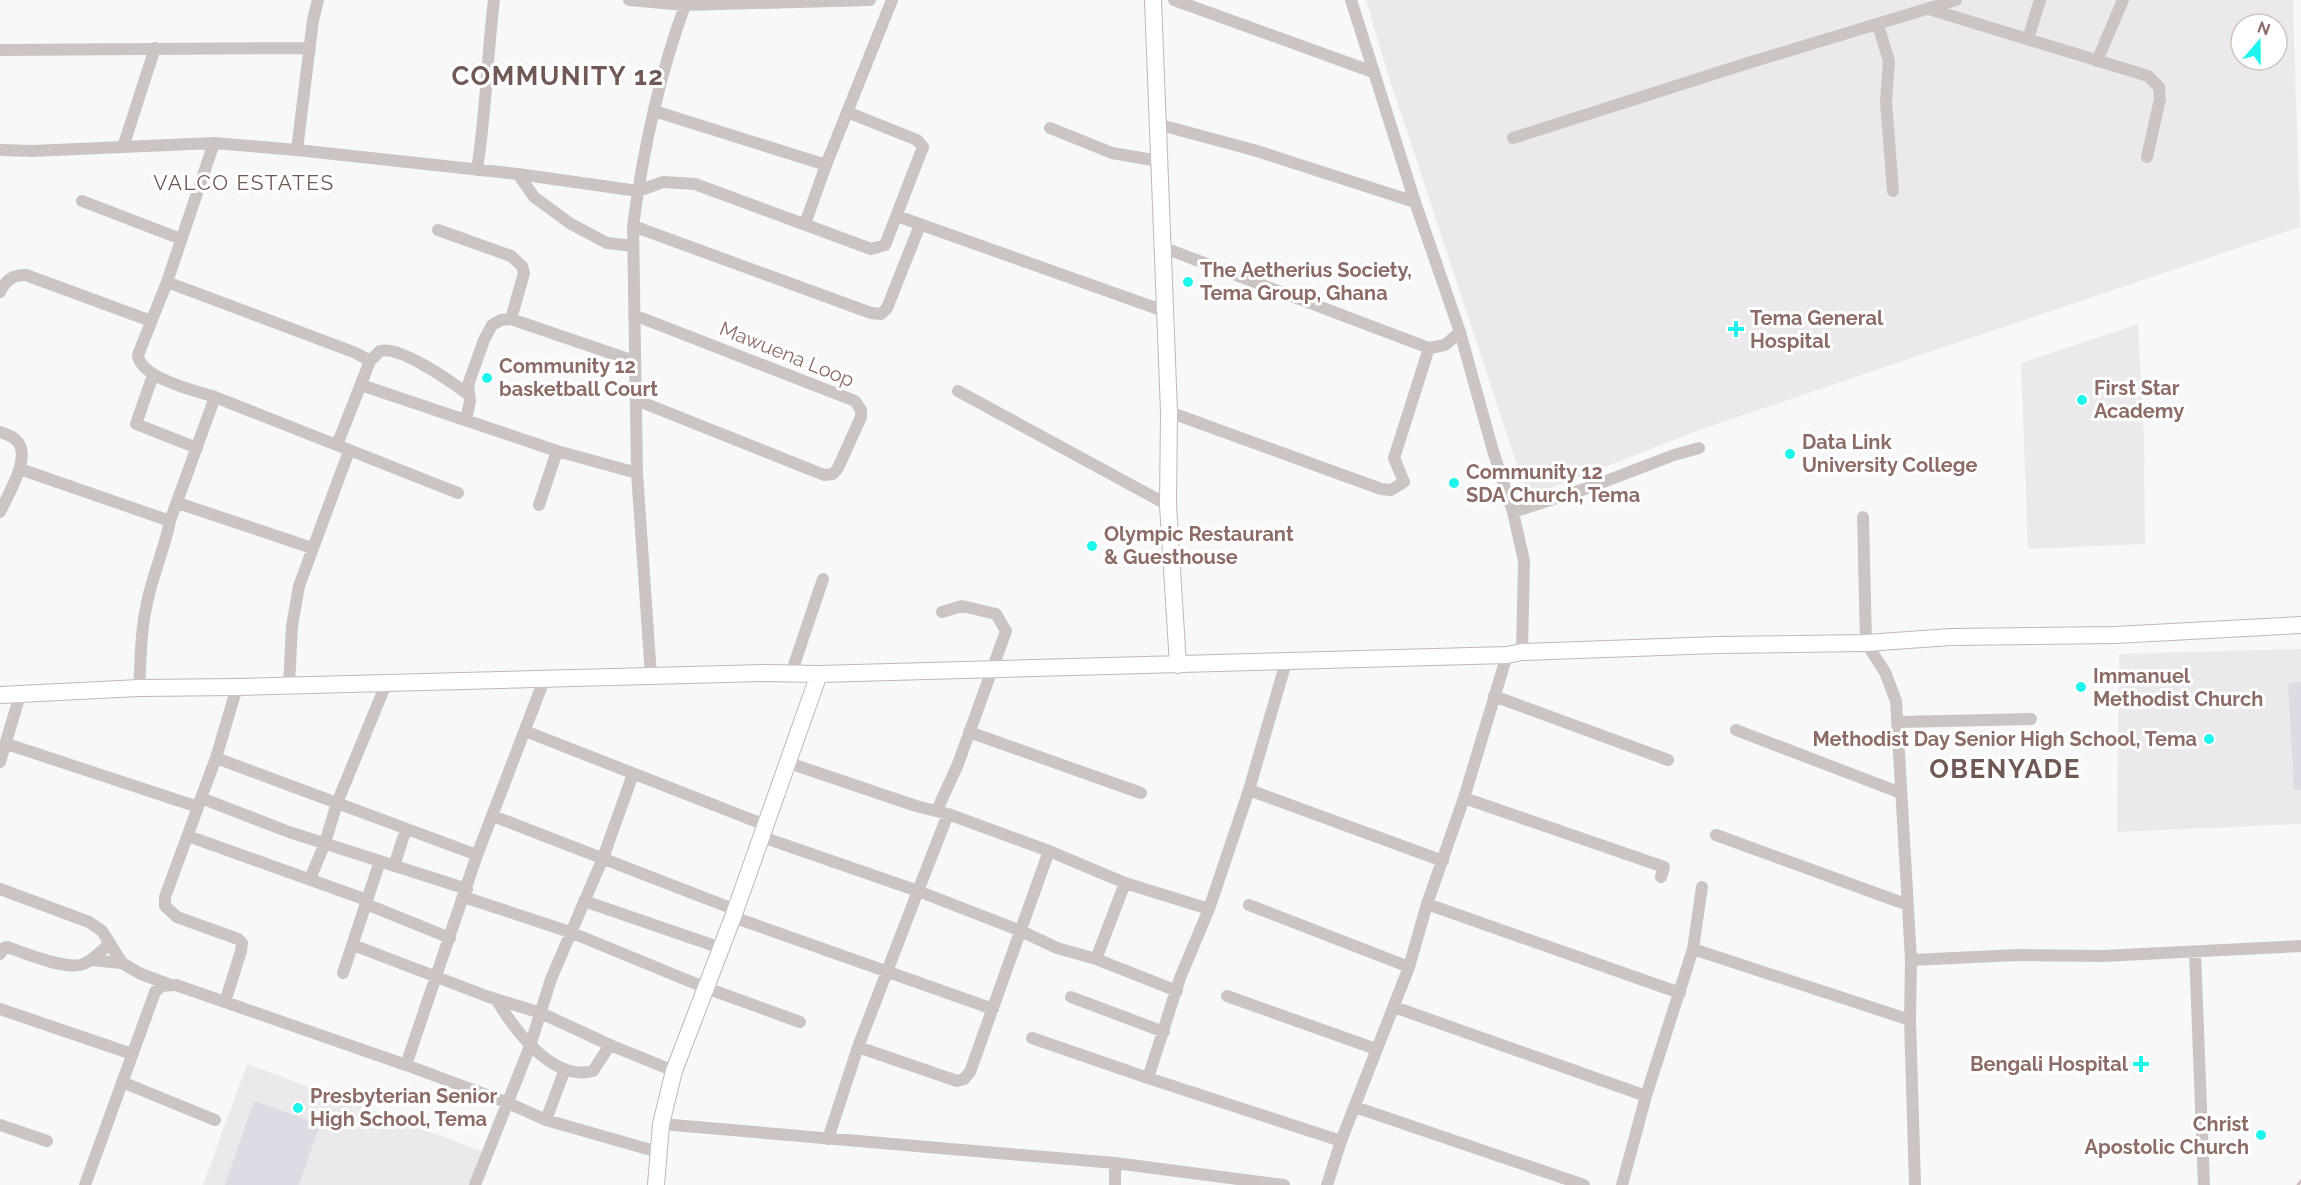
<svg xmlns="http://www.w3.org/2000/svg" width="2301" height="1185" viewBox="0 0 2301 1185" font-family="Raleway,sans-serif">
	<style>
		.built { fill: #ebe9eb; fill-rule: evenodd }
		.green { fill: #dedbe4 }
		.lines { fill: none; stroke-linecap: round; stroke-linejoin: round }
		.stream { stroke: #d1bfbf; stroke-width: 3 }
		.secondary-casing { stroke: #c1b7b5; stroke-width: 18 }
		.street { stroke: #ccc4c2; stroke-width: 12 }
		.secondary { stroke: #fff; stroke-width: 16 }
		.poi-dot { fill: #1df5ec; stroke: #fff; stroke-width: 2 }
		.labels { text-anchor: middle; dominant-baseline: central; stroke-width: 6; stroke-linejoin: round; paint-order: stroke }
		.poi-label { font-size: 20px; font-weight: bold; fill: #8c6c66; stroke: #fff; text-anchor: start }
		.street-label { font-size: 20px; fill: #8c6c66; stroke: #fff }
		.neighbourhood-label { font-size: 21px; letter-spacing: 1.5px; fill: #705955; stroke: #fff }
		.district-label { font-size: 26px; font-weight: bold; letter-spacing: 1.5px; fill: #705955; stroke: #fff }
	</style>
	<rect width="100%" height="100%" fill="#f8f8fa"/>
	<path class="built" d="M1366,0H2293L2300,227L1699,430L1528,497L1390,81ZM2241,24H2277V60H2241Z
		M2138,324L2144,437L2145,544L2028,549L2021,363Z
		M2301,649V824L2117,832L2119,654Z
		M247,1064L484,1152L472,1185H203Z"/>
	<path class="green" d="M2301,682V790H2294L2288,683Z
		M254,1101L320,1124L299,1185H225Z"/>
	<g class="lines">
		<path class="stream" d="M2298,1185L2301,1181"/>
		<defs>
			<path id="secondary" d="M1153,0L1169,412L1168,505L1178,665
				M0,695L139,688L237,687L764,673L819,674L1507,655L1522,652L1717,645L1866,643L1951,637L2115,635L2301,625
				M656,1185L661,1124L674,1071L733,917L819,674"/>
		</defs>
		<use href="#secondary" class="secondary-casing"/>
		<path class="street" d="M629,0L685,5L870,0
			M1174,0L1373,72
			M1351,0L1415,202L1460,332L1493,451L1513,512L1524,561L1522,652
			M1929,9L2148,76L2159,87L2160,99L2147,157
			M1878,25L1889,61L1886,102L1893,191
			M2028,39L2040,0
			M0,50L310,48
			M2097,61L2123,0
			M654,111L826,165
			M1157,124L1257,151L1415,202
			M1050,128L1112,153L1159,161
			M1513,138L1748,63L1956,0
			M214,143L297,150L518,174L638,191L663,182L695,184L871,249L885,245L923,147L917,140L847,112
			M123,147L155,48
			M0,150L32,151L214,143L167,282L138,355C140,378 196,391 215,397
			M297,150L313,20L318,0
			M477,170C486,113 487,57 494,0
			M518,174L534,197L571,224L607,243L633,246
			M82,201L181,239
			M897,216L1164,311
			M805,224L826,165L892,0
			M633,226L871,313L881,314L887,308L920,225
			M438,230L511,256L522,266L524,273L511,319
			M1162,247L1429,348L1445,345L1460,332
			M167,282L356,353L370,361L337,445
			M0,292C6,280 12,275 26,275L151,321
			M634,315L855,401L861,410V417L838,468L833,474L824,475L636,400
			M370,361L380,351C400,345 453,383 469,395
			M153,375L136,424L197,448
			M361,385L557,451L637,473
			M958,391L1168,505
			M1169,412L1381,489L1391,490L1404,482L1394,458L1429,348
			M466,420L470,401L468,385L484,340L492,325L501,320L511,319L634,361
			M0,432C6,434 13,436 17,441C32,456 8,495 0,512
			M20,469L170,521C164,551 151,579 146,608C140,634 141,661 139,688
			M178,503L312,548
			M539,505L557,451
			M1513,512L1585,489L1674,455L1699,448
			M1863,517L1866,643L1885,672L1896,701L1911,960L1910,1020L1915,1185
			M170,521L215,397L458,493
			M1286,662L1249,790L1443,861
			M791,674L823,579
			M651,676L637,473L633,226C643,150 660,72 687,0
			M289,686L292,626L299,586L349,451
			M1494,696L1668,760
			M1898,722L2031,719
			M1736,730L1901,793
			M525,731L765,825
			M969,732L1141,793
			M7,744L198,807L165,897V906L177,917L238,939L242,943L241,951L225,1002
			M216,758L477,855
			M0,762L20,695
			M789,763L916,806L948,814L1049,851L1125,883L1209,909
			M1249,790L1209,909L1180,978L1148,1078L1341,1141
			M201,798L289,832L467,889
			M1464,798L1664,867L1661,877
			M198,806L216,758L237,687
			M937,810L958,764L1006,631L996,614L962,606L942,612
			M948,814L918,891L1021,931L1057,948L1096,959L1177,991
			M493,816L736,910
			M1716,835L1908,905
			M188,836L367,900
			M762,837L918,891L858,1047L828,1139
			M394,866L406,829
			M310,879L325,843L337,803L386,684
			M0,889L89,922L102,931L122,963L141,974L168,984
			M464,897L570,932L706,988L800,1022
			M584,901L721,948
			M366,904L450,938
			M1427,904L1680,993
			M1249,905L1409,967
			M733,917L993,1009
			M353,945L489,997L541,1013L610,1045
			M1693,949L1702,887
			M2195,952L2204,1185
			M0,954L4,948L7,947C24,953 63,969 80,965C92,962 101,951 110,943
			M1096,959L1125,883
			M91,960L122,963
			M1911,960L2018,955L2103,956L2301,946
			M343,973L380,861
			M1227,996L1376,1049
			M1071,997L1164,1032
			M496,999C514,1029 552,1082 593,1071L610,1045L674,1071
			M1394,1007L1646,1096
			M0,1009L132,1054
			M1032,1038L1148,1078
			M858,1047L957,1081L964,1079L970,1072L1049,851
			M406,1065L508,1103L546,1120L658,1152
			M122,1082L215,1120
			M1355,1107L1584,1185
			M546,1120L565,1069
			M661,1124L1115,1163L1284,1185
			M0,1125L47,1141
			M85,1185L155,992L161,986L176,985L406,1065L477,855L544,680
			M475,1185L530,1046L551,979L603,858L633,774
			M1115,1185V1163
			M1327,1185L1341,1141L1409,967L1427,904L1464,798L1507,655
			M1622,1185L1646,1096L1693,949L1910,1020"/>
		<use href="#secondary" class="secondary"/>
	</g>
	<g class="poi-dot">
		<circle cx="1188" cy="282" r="6"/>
		<path d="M1733 320h6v6h6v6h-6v6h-6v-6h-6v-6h6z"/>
		<circle cx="487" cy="378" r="6"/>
		<circle cx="2082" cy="400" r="6"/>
		<circle cx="1790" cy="454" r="6"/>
		<circle cx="1454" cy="483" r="6"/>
		<circle cx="1092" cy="546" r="6"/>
		<circle cx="2081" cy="687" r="6"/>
		<circle cx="2209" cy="739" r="6"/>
		<path d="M2138 1055h6v6h6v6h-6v6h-6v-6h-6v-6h6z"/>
		<circle cx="298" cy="1108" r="6"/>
		<circle cx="2261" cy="1135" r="6"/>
	</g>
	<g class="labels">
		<g class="poi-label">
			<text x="1200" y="270">The Aetherius Society,<tspan x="1200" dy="23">Tema Group, Ghana</tspan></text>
			<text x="1750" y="318">Tema General<tspan x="1750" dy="23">Hospital</tspan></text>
			<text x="499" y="366">Community 12<tspan x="499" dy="23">basketball Court</tspan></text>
			<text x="2094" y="388">First Star<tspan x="2094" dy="23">Academy</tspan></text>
			<text x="1802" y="442">Data Link<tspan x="1802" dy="23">University College</tspan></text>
			<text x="1466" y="472">Community 12<tspan x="1466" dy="23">SDA Church, Tema</tspan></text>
			<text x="1104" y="534">Olympic Restaurant<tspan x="1104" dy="23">&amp; Guesthouse</tspan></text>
			<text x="2093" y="676">Immanuel<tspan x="2093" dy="23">Methodist Church</tspan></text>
			<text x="2197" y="739" text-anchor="end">Methodist Day Senior High School, Tema</text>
			<text x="2128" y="1064" text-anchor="end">Bengali Hospital</text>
			<text x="310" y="1096">Presbyterian Senior<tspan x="310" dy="23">High School, Tema</tspan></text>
			<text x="2249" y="1124" text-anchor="end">Christ<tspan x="2249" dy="23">Apostolic Church</tspan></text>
		</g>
		<g class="street-label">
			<text transform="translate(787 354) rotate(22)">Mawuena Loop</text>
		</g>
		<g class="neighbourhood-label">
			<text x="244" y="182">VALCO ESTATES</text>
		</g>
		<g class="district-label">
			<text x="558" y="76">COMMUNITY 12</text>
			<text x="2005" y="769">OBENYADE</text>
		</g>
	</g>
	<g transform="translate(2259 42) rotate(20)"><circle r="28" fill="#ffffff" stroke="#d1c4c2" stroke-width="1.5"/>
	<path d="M0-4.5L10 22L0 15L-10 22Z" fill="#1df5ec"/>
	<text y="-9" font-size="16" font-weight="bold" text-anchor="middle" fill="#8c6c66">N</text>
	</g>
</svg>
